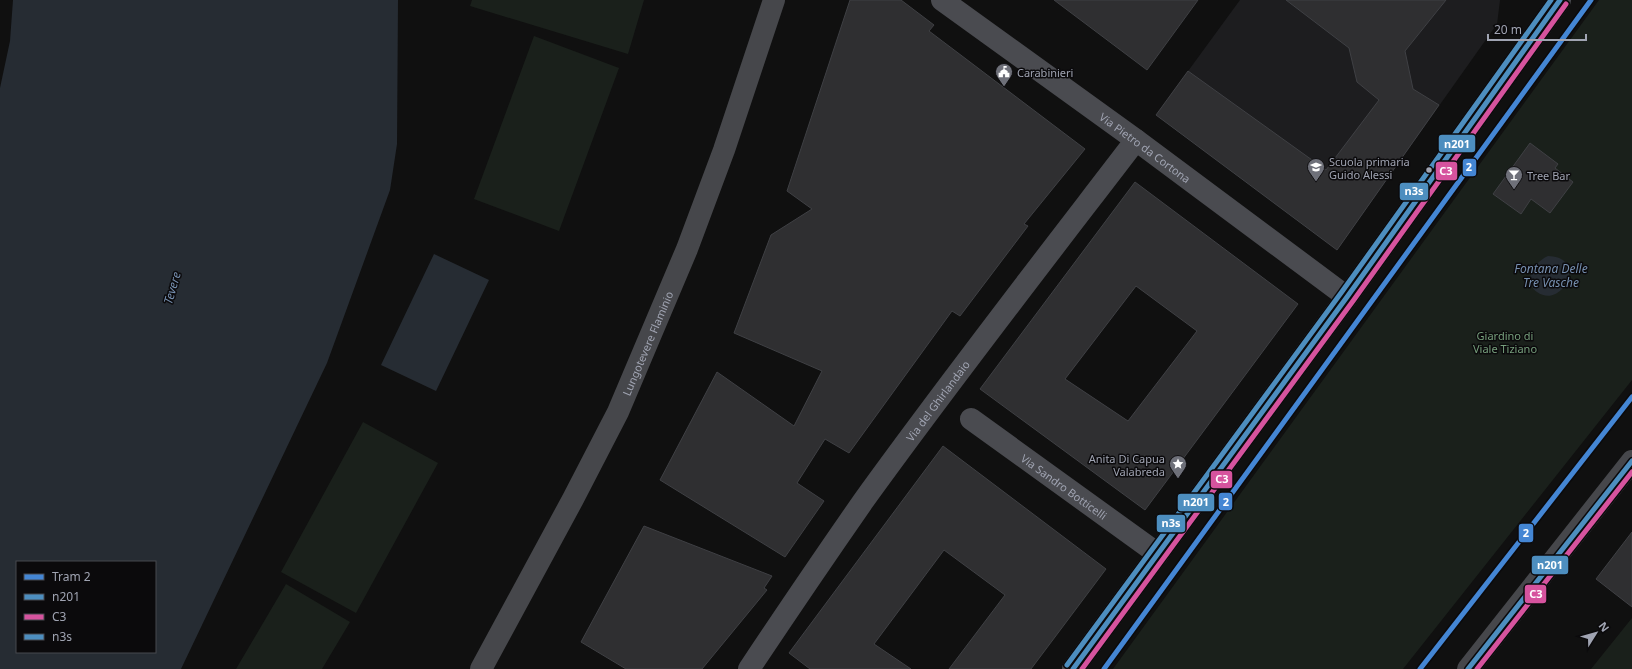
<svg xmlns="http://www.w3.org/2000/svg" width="1632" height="669" viewBox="0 0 1632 669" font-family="'Noto Sans',sans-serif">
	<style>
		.built { fill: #1d1d1f }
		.green { fill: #1a201b }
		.water { fill: #262c33; fill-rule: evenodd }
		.building { fill: #2f2f31; stroke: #3f4044; fill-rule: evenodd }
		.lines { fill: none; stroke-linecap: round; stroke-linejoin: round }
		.minor { stroke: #4a4b50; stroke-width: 22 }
		.tertiary { stroke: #4a4b50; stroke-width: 22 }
		.primary { stroke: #46474b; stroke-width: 22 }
		.bus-1-casing { stroke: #0b0a0c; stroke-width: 8 }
		.bus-2-casing { stroke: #0b0a0c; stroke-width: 8 }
		.bus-3-casing { stroke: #0b0a0c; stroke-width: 8 }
		.bus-1 { stroke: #4d8ebf; stroke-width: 5 }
		.bus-2 { stroke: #d6539e; stroke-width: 5 }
		.bus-3 { stroke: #4d8ebf; stroke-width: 5 }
		.tram-1-casing { stroke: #0b0a0c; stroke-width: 8 }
		.tram-1 { stroke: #4486d4; stroke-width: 5 }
		.bus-dot { fill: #a0a4b2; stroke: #0b0a0c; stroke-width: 1.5 }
		.labels { text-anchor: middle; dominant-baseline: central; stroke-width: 3; stroke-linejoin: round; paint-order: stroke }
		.poi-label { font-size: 11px; fill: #a0a4b2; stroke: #0b0a0c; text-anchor: start }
		.street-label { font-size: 11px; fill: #a0a4b2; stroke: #0b0a0c }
		.park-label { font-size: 11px; fill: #769e7c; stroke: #0b0a0c }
		.water-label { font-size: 12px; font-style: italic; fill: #768faf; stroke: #0b0a0c }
		.line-badge { stroke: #0b0a0c; stroke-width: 1.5 }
		.badge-label { font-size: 11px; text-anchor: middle; font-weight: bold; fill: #fff }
	</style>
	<rect width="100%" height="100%" fill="#101010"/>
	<path class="built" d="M1240,0H1500L1497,24L1337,250L1156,115Z"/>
	<path class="green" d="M472,0H644L628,54L470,6Z
		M1599,0H1632V380L1403,669H1113Z
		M534,36L619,68L559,231L474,199Z
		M363,422L438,463L356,613L281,572Z
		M286,584L350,622L322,669H236Z
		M1632,618V669H1591Z"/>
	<path class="water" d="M13,0H398L397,144L390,190L327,363L181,669H0V88L10,41ZM17,562H155V652H17Z
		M434,254L489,280L436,391L381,365Z
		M1548,256C1589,257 1562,310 1537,292C1521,280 1536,261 1548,256Z"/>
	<path class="building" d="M850,0H901L934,25L929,31L1085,149L1024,224L1028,226L960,316L952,311L849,453L825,439L797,483L824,501L785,557L660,480L717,372L794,426L822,371L734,333L771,235L812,209L787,191Z
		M1054,0H1198L1147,70Z
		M1286,0H1446L1405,51L1413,89L1439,105L1337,250L1156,115L1188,71L1326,170L1379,100L1357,82L1349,48Z
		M1530,143L1558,164L1555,168L1573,182L1550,213L1531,199L1521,214L1493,194Z
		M1135,182L1298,304L1145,510L980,389ZM1136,286L1197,331L1128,421L1065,379Z
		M943,446L1106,569L1031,669H949L1005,595L944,550L874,644L911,669H810L789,653Z
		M644,526L772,576L764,588L767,590L702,669H626L581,642Z
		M1632,532V607L1596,579Z"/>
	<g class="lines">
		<g class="minor">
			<path id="s1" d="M942,0L1136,140L1347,297"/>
			<path id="s2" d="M971,419L1158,554"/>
			<path id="s3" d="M749,669C787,612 825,556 864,500C952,378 1044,260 1136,140"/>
		</g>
		<path class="tertiary" d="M1073,669L1347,297L1560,0"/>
		<g class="primary">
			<path id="s4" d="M481,669L573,499L618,412L687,249L724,150L774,0"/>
			<path d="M1468,669L1632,461"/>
		</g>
		<defs>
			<path id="bus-1" d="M1073,669L1347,297L1560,0
				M1468,669L1632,461"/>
			<path id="bus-2" d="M1082,669L1353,301L1566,4
				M1477,669L1632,472"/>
			<path id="bus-3" d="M1067,665L1341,293L1551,0"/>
		</defs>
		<use href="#bus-1" class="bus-1-casing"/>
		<use href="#bus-2" class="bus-2-casing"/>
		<use href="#bus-3" class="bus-3-casing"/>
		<use href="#bus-1" class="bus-1"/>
		<use href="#bus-2" class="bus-2"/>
		<use href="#bus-3" class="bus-3"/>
		<defs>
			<path id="tram-1" d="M1104,669L1591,0
				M1420,669L1632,397"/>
		</defs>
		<use href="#tram-1" class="tram-1-casing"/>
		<use href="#tram-1" class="tram-1"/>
	</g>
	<defs>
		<symbol id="civic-pin" viewBox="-11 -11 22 30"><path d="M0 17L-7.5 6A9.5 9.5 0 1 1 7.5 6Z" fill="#6e7079" stroke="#0b0a0c"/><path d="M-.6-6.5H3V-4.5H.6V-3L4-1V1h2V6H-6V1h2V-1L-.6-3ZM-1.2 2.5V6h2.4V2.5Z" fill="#fff"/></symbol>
		<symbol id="school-pin" viewBox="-11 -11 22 30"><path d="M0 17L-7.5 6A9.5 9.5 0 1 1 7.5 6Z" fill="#6e7079" stroke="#0b0a0c"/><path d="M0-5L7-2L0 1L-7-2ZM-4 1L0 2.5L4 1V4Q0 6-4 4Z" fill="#fff"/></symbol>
		<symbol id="bar-pin" viewBox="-11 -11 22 30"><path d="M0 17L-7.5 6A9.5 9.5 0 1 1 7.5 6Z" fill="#6e7079" stroke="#0b0a0c"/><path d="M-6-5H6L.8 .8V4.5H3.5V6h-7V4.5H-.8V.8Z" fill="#fff"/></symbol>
		<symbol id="sight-pin" viewBox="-11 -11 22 30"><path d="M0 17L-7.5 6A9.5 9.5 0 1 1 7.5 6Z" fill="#6e7079" stroke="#0b0a0c"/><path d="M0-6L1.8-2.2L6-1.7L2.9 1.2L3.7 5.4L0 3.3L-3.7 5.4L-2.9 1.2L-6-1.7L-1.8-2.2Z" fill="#fff"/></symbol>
	</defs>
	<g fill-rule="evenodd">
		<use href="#civic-pin" x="994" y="62" width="20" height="27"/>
		<use href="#school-pin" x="1306" y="157" width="20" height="27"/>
		<use href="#bar-pin" x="1504" y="165" width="20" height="27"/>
		<use href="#sight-pin" x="1168" y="454" width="20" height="27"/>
	</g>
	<circle class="bus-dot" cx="1429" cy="170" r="3.5"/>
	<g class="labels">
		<g class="poi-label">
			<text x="1017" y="72">Carabinieri</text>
			<text x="1329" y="161">Scuola primaria<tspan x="1329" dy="13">Guido Alessi</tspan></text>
			<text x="1527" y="175">Tree Bar</text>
			<text x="1165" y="458" text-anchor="end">Anita Di Capua<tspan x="1165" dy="13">Valabreda</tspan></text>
		</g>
		<g class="street-label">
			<text stroke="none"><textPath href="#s1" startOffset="251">Via Pietro da Cortona</textPath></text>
			<text stroke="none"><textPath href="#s4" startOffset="366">Lungotevere Flaminio</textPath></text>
			<text stroke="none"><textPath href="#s3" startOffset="328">Via del Ghirlandaio</textPath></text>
			<text stroke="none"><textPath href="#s2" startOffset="115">Via Sandro Botticelli</textPath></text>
		</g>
		<g class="park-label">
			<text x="1505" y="335">Giardino di<tspan x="1505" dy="13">Viale Tiziano</tspan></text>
		</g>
		<g class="water-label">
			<text x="1551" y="268">Fontana Delle<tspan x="1551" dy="14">Tre Vasche</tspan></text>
			<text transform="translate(172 288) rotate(-74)">Tevere</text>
		</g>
	</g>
	<g class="line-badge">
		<rect x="1438" y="134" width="38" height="19" rx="4" fill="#4d8ebf"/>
		<rect x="1462" y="158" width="15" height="19" rx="4" fill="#4486d4"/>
		<rect x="1435" y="161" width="23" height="20" rx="4" fill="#d6539e"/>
		<rect x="1399" y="182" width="30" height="19" rx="4" fill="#4d8ebf"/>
		<rect x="1210" y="470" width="23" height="19" rx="4" fill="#d6539e"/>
		<rect x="1218" y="492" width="15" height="19" rx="4" fill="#4486d4"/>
		<rect x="1177" y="493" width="38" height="19" rx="4" fill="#4d8ebf"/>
		<rect x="1156" y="514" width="30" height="19" rx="4" fill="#4d8ebf"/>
		<rect x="1518" y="523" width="16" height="20" rx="4" fill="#4486d4"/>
		<rect x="1531" y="555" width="38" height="20" rx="4" fill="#4d8ebf"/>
		<rect x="1524" y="584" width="23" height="20" rx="4" fill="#d6539e"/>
	</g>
	<g class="badge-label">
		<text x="1457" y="148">n201</text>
		<text x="1469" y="171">2</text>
		<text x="1446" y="175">C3</text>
		<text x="1414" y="195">n3s</text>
		<text x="1222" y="483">C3</text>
		<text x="1226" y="506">2</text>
		<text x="1196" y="506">n201</text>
		<text x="1171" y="527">n3s</text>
		<text x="1526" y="537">2</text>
		<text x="1550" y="569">n201</text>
		<text x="1536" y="598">C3</text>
	</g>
	<rect x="16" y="561" width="140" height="92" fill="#0b0a0c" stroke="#47484e"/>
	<rect x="24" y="574" width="20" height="6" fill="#4486d4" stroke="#47484e"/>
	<text x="52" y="581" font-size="12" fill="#a0a4b2">Tram 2</text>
	<rect x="24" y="594" width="20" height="6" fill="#4d8ebf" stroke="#47484e"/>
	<text x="52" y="601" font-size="12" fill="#a0a4b2">n201</text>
	<rect x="24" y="614" width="20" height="6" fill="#d6539e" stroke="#47484e"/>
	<text x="52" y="621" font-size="12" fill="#a0a4b2">C3</text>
	<rect x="24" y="634" width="20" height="6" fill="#4d8ebf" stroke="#47484e"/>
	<text x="52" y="641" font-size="12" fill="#a0a4b2">n3s</text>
	<g transform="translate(1596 633) rotate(53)" stroke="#0b0a0c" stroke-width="3" paint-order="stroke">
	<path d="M0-3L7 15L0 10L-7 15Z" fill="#a0a4b2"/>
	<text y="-6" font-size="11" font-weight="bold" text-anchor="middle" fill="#a0a4b2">N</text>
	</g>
	<path d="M1488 34v6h98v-6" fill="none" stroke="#a0a4b2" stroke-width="2"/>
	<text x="1494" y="34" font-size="12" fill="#a0a4b2" stroke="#0b0a0c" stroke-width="3" paint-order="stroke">20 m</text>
</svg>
